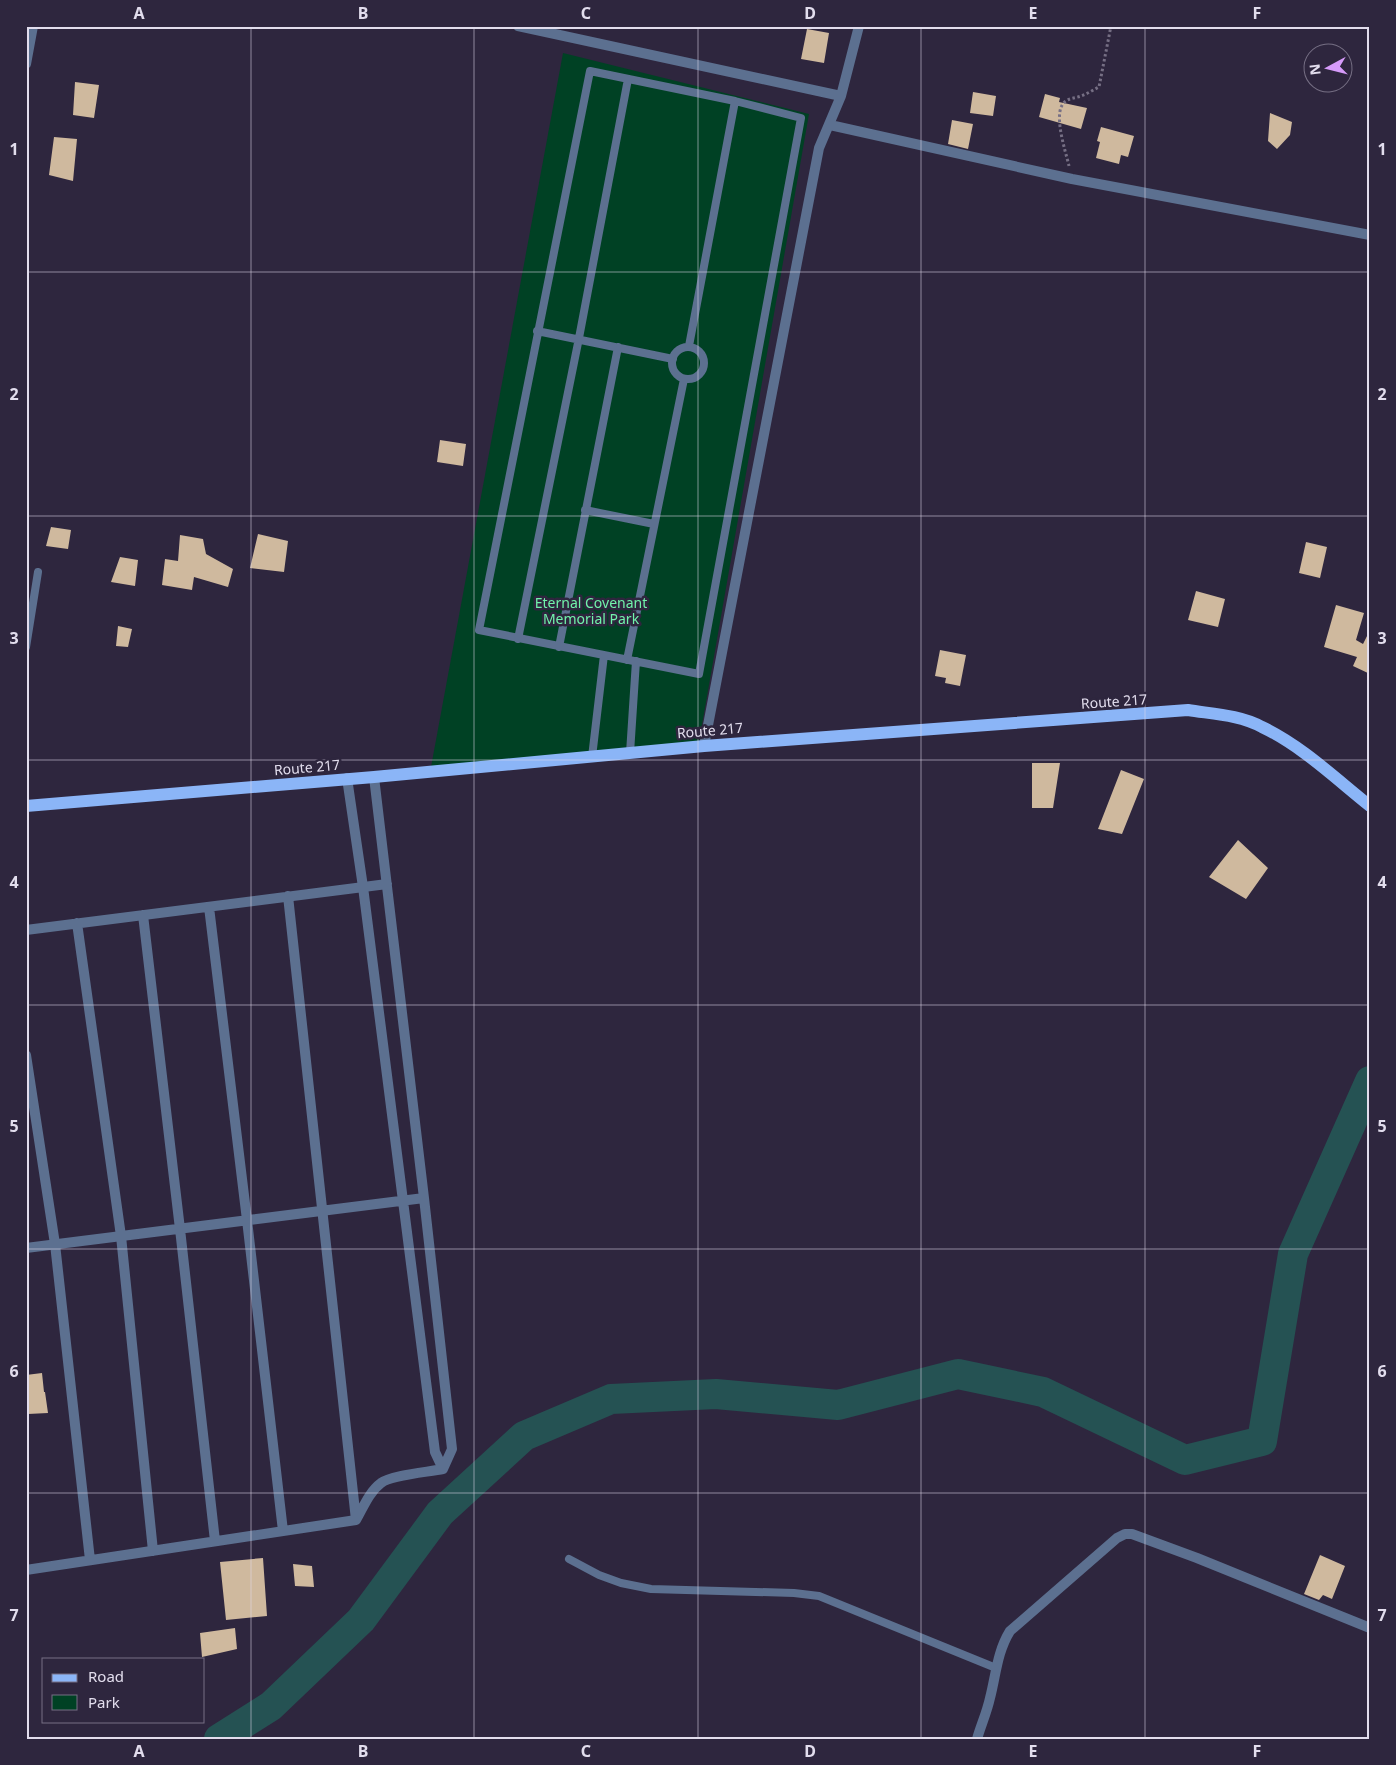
<svg xmlns="http://www.w3.org/2000/svg" width="1396" height="1765" viewBox="0 0 1396 1765" font-family="'Noto Sans',sans-serif">
	<style>
		.green { fill: #004124 }
		.lines { fill: none; stroke-linecap: round; stroke-linejoin: round }
		.river { stroke: #255253; stroke-width: 30 }
		.building { fill: #cfb99e }
		.path { stroke: #766f84; stroke-width: 3; stroke-dasharray: 2.5 2.5; stroke-linecap: butt }
		.service { stroke: #5c7090; stroke-width: 8 }
		.minor { stroke: #5c7090; stroke-width: 10 }
		.primary { stroke: #8bb5f7; stroke-width: 12 }
		.grid { fill: none; stroke: #e2dded; stroke-width: 1; stroke-opacity: 0.55 }
		.labels { text-anchor: middle; dominant-baseline: central; stroke-width: 5; stroke-linejoin: round; paint-order: stroke }
		.park-label { font-size: 14px; fill: #71f3ab; stroke: #2e263e }
		.street-label { font-size: 14px; fill: #e2dded; stroke: #2e263e }
		.neatline { fill: none; stroke: #e2dded; stroke-width: 2 }
		.grid-label { font-size: 16px; text-anchor: middle; font-weight: bold; fill: #e2dded }
	</style>
	<rect width="100%" height="100%" fill="#2e263e"/>
	<path class="green" d="M563,53L809,114L699,742L431,767Z"/>
	<g class="lines">
		<path class="river" d="M219,1739L271,1706L361,1620L440,1513L524,1436L611,1399L716,1394L838,1405L958,1374L1043,1392L1185,1460L1262,1441L1293,1254L1370,1081"/>
	</g>
	<path class="building" d="M807,29L829,33L824,63L801,59Z
		M75,82L99,85L94,118L73,115Z
		M973,92L996,96L993,116L970,113Z
		M1045,94L1060,98L1059,102L1087,108L1081,129L1039,117Z
		M1270,113L1292,122L1290,135L1277,149L1268,141Z
		M952,120L973,124L968,149L948,144Z
		M1101,127L1134,136L1128,157L1121,155L1119,164L1096,158L1100,142L1097,141Z
		M54,137L77,139L73,181L49,175Z
		M440,440L466,444L463,466L437,462Z
		M51,527L71,530L68,549L46,546Z
		M258,534L288,541L284,572L250,568Z
		M180,535L203,539L206,554L233,569L228,587L194,577L192,590L162,585L165,559L178,561Z
		M1306,542L1327,547L1320,578L1299,573Z
		M120,557L138,560L135,586L111,582Z
		M1196,591L1225,599L1218,627L1188,620Z
		M1336,605L1364,613L1356,640L1363,644L1370,630V674L1353,666L1357,657L1324,647Z
		M118,626L132,629L128,647L116,646Z
		M940,650L966,655L960,686L945,683L946,678L935,676Z
		M1032,763H1060L1053,808H1032Z
		M1121,770L1144,779L1122,834L1098,829Z
		M1238,840L1268,868L1246,899L1209,877Z
		M42,1373L44,1392H45L48,1413L28,1414L26,1375Z
		M1320,1555L1345,1566L1332,1599L1323,1595L1319,1600L1304,1594Z
		M263,1558L267,1616L226,1620L220,1562Z
		M293,1564L312,1566L314,1587L295,1586Z
		M235,1628L237,1649L202,1657L200,1633Z"/>
	<g class="lines">
		<path class="path" d="M1069,166C1066,152 1051,110 1066,101C1070,98 1076,98 1081,96C1087,94 1093,90 1099,87L1111,26"/>
		<path class="service" d="M590,71L735,101L801,118L699,674L479,630Z
			M537,331L673,359
			M689,346L735,101
			M672 363a16 16 0 1 1 32 0a16 16 0 1 1-32 0Z
			M585,510L654,524
			M518,639L579,338L628,79
			M26,647L38,572
			M559,647L618,347
			M627,660L684,379
			M630,753L636,661
			M592,757L604,655
			M569,1559L599,1575L621,1583L651,1589L794,1593L819,1596L996,1668"/>
		<path class="minor" d="M518,26L841,96
			M26,64L33,26
			M830,125L1072,179L1370,235
			M704,746L819,148L841,96L859,26
			M374,777L424,1198L452,1449L443,1469
			M347,778L363,887L435,1452L443,1469
			M209,907L247,1220L283,1531
			M143,915L180,1229L215,1541
			M77,923L121,1236L153,1551
			M26,930L387,884
			M26,1055L55,1244L90,1560
			M26,1248L424,1198
			M356,1520C363,1508 369,1492 381,1483C391,1475 429,1472 443,1469
			M26,1570L356,1520L288,896
			M977,1739C981,1725 987,1712 990,1698C996,1675 997,1652 1010,1631L1117,1538L1125,1534H1132L1197,1558L1370,1628"/>
		<path class="primary" d="M26,806L374,777L704,746L1188,710C1213,714 1240,715 1262,727C1302,746 1336,779 1370,806"/>
	</g>
	<path class="grid" d="M251,26V1739M474,26V1739M698,26V1739M921,26V1739M1145,26V1739M26,272H1370M26,516H1370M26,760H1370M26,1005H1370M26,1249H1370M26,1493H1370"/>
	<g class="labels">
		<g class="park-label">
			<text x="591" y="602">Eternal Covenant<tspan x="591" dy="16">Memorial Park</tspan></text>
		</g>
		<g class="street-label">
			<text transform="translate(1114 701) rotate(-4)">Route 217</text>
			<text transform="translate(710 730) rotate(-5)">Route 217</text>
			<text transform="translate(307 767) rotate(-5)">Route 217</text>
		</g>
	</g>
	<rect width="1396" height="1765" fill="none" stroke="#2e263e" stroke-width="55"/>
	<rect x="42" y="1658" width="162" height="65" fill="#2e263e" stroke="#766f84"/>
	<rect x="52" y="1674" width="25" height="8" fill="#8bb5f7" stroke="#766f84"/>
	<text x="88" y="1682" font-size="15" fill="#e2dded">Road</text>
	<rect x="52" y="1695" width="25" height="15" fill="#004124" stroke="#766f84"/>
	<text x="88" y="1708" font-size="15" fill="#e2dded">Park</text>
	<g transform="translate(1328 68) rotate(263)"><circle r="24" fill="#2e263e" stroke="#766f84"/>
	<path d="M0-4L9 19L0 12L-9 19Z" fill="#d69bfa"/>
	<text y="-8" font-size="14" font-weight="bold" text-anchor="middle" fill="#e2dded">N</text>
	</g>
	<rect x="28" y="28" width="1340" height="1710" class="neatline"/>
	<g class="grid-label">
		<text x="139" y="19">A</text>
		<text x="363" y="19">B</text>
		<text x="586" y="19">C</text>
		<text x="810" y="19">D</text>
		<text x="1033" y="19">E</text>
		<text x="1257" y="19">F</text>
		<text x="14" y="155">1</text>
		<text x="1382" y="155">1</text>
		<text x="14" y="400">2</text>
		<text x="1382" y="400">2</text>
		<text x="14" y="644">3</text>
		<text x="1382" y="644">3</text>
		<text x="14" y="888">4</text>
		<text x="1382" y="888">4</text>
		<text x="14" y="1132">5</text>
		<text x="1382" y="1132">5</text>
		<text x="14" y="1377">6</text>
		<text x="1382" y="1377">6</text>
		<text x="14" y="1621">7</text>
		<text x="1382" y="1621">7</text>
		<text x="139" y="1757">A</text>
		<text x="363" y="1757">B</text>
		<text x="586" y="1757">C</text>
		<text x="810" y="1757">D</text>
		<text x="1033" y="1757">E</text>
		<text x="1257" y="1757">F</text>
	</g>
</svg>
